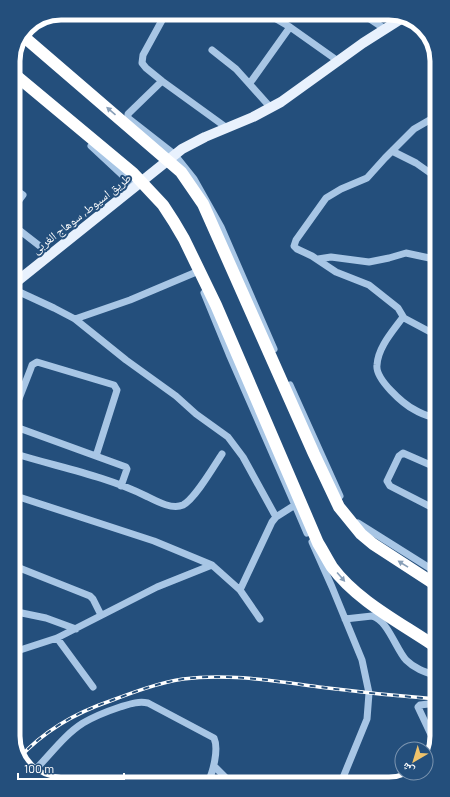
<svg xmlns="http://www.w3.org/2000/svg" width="450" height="797" viewBox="0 0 450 797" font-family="Barlow,'Noto Naskh Arabic',sans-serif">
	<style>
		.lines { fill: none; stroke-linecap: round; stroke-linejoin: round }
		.minor { stroke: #a8c6e5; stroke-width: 7 }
		.major { stroke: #e8f1fd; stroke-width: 10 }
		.highway { stroke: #fff; stroke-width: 12 }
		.rail-casing { stroke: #fff; stroke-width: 3.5 }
		.rail { stroke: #244f7c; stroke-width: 2; stroke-dasharray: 6; stroke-linecap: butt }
		.oneway { fill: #879eb7 }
		.labels { text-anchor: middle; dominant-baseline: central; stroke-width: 4; stroke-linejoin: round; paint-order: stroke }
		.street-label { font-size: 12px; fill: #fff; stroke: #244f7c }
		.rim { fill: none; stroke: #fff; stroke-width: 5 }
	</style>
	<rect width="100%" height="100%" fill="#244f7c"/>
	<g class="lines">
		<path class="minor" d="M166,13L143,55L142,63L146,68L162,81L227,128
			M266,13L290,27L338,61
			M361,13L385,29
			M212,50L236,69L271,108
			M162,81L128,114V118L174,154L194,179L221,227L274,349
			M250,83L290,27
			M13,88L17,83
			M433,118L414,129L385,158L367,178L341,189L326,198L296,240L294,246L297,249L312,256L336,272L369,285L398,308L404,318L434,334
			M91,146L135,187
			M392,151L416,163L433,175
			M14,189L23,195L14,207
			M14,226L50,254
			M318,259L331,257L369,262L389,258L406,253L434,259
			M15,290L54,308L75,319L126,360L176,396L196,414L228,437L243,457L276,517
			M204,293L229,354L295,505
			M403,317C393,331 378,347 377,365C375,379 403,404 415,410C421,414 428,416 435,418
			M75,319L130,300L194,273
			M290,385L340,496
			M15,409L31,368L32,365L37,362L114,385L117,390L96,456
			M16,427L126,467L127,469L121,486
			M16,454C58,467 106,476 146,496C156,501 172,510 183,505C195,499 214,466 222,454
			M435,467L403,453L399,456L387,481L390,486L435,509
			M16,496L154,541L212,565
			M358,523L436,572
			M312,542L332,587L362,660L369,693L367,719L342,780
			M17,567L90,596L93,599L101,615
			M240,590L272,522L276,517L295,505L307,533
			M17,612L46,618L76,629
			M345,619L372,616C387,619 396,649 406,660C415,669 425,672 437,676
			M57,638L93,687
			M17,651L57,638L157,587L212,565L240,590L260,619
			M435,743L418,707L420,705L437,703
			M18,750L34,771
			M214,766L230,782
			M53,782L34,771C50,755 64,735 83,723C95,716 108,711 120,707C130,704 138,701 148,703L214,738C219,749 213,772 208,782"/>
		<path class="major" d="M15,283L182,149L205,137L253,117L281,102L363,43L404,17"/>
		<path class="highway" d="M23,36L181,172L203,204L314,454L339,507L361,534L373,544L436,585
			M13,73L133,173L163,205L174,222L184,239L216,305L318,543C323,551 327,559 332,567C357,601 401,623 436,647"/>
		<defs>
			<path id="rail" d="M19,758C44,731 75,713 110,701C134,692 158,683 183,679C228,673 274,681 319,687C358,692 397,696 437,699"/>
		</defs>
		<use href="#rail" class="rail-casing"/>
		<use href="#rail" class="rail"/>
	</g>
	<defs><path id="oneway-solid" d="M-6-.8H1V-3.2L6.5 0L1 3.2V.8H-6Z"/></defs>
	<g class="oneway">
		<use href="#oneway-solid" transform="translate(111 111) rotate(-139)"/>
		<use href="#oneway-solid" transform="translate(403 564) rotate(-148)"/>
		<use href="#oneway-solid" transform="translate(341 577) rotate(49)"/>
	</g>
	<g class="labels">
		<g class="street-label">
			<text transform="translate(81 213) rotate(-38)">طريق اسيوط, سوهاج الغربى</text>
		</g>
	</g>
	<path d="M0 0H450V797H0ZM61 20H389A41 41 0 0 1 430 61V736A41 41 0 0 1 389 777H61A41 41 0 0 1 20 736V61A41 41 0 0 1 61 20Z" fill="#244f7c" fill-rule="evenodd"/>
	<path class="rim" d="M61 20H389A41 41 0 0 1 430 61V736A41 41 0 0 1 389 777H61A41 41 0 0 1 20 736V61A41 41 0 0 1 61 20Z"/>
	<g transform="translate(414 761) rotate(218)"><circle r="19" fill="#244f7c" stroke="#7c95b0"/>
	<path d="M0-3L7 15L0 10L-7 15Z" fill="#f0c36b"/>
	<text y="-6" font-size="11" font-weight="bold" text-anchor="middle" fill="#ffffff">ش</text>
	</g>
	<path d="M18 773v6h106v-6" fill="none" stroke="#ffffff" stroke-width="2"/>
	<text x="24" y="773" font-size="12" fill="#ffffff" stroke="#244f7c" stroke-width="3" paint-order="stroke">100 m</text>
</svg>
